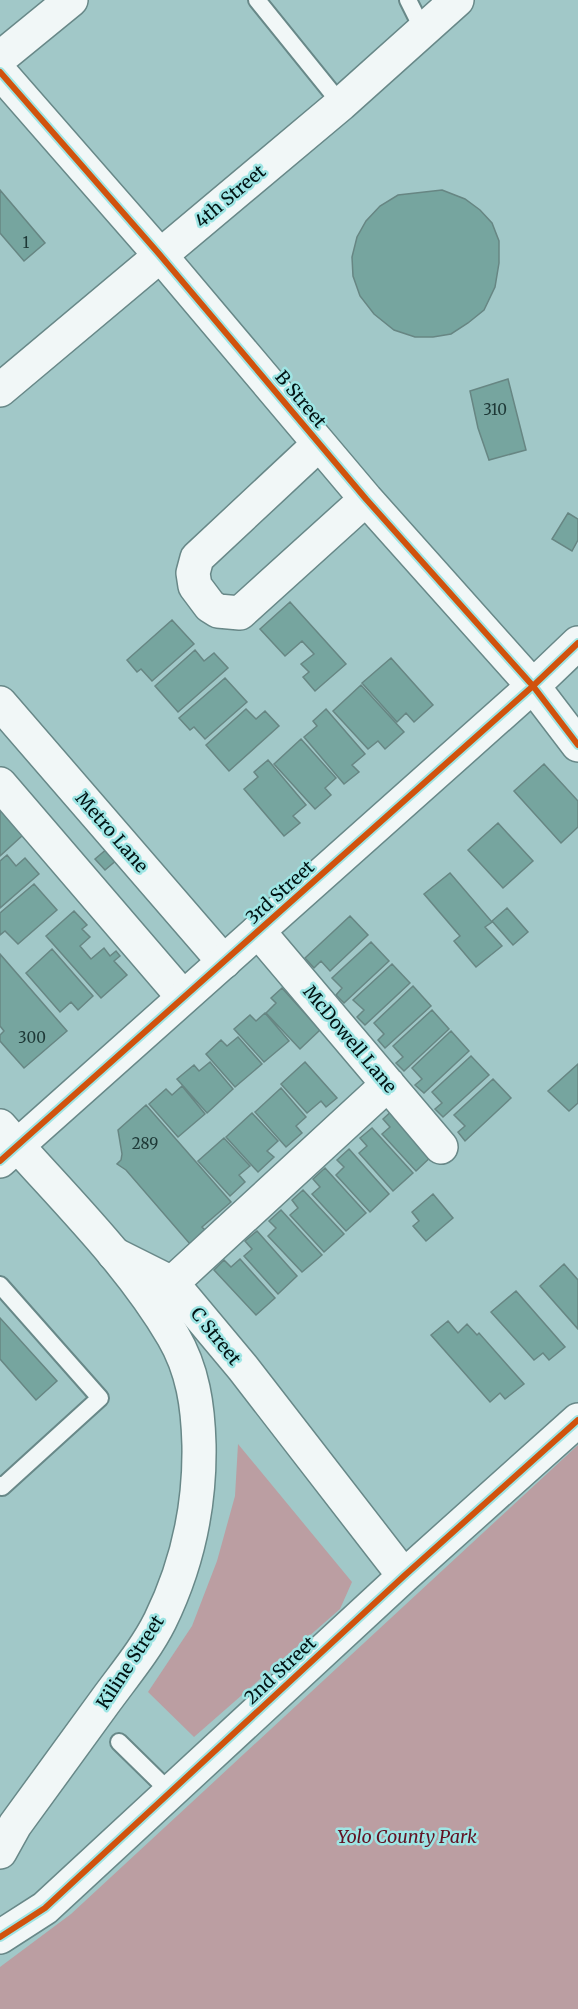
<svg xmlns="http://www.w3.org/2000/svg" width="578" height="2009" viewBox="0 0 578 2009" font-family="Merriweather,serif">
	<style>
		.green { fill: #bb9ea2 }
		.building { fill: #76a59f; stroke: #678683; stroke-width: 1.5 }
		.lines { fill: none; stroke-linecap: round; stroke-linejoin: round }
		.lane-casing { stroke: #688888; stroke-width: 20 }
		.street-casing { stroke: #688888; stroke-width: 36 }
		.secondary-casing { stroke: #688888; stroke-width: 36 }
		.lane { stroke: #f1f7f7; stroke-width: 16 }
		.street { stroke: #f1f7f7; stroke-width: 33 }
		.secondary { stroke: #f1f7f7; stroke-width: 33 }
		.cycleway-casing { stroke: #9ee5e4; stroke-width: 10 }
		.cycleway { stroke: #d1520d; stroke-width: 6 }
		.labels { text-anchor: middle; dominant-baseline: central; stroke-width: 5; stroke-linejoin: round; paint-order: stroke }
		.number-label { font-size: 15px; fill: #1e3836 }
		.street-label { font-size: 18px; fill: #001313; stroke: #9ee5e4 }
		.park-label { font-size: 18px; font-style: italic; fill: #621122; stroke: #9ee5e4 }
	</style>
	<rect width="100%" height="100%" fill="#a1c8c8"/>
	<path class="green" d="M238,1444L352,1582L340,1609L194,1737L148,1692L192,1626L217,1561L235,1496Z
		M578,1445V2009H0V1967L71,1914Z"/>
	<path class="building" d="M0,190L45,243L24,261L0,233Z
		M442,190L465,199L480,210L492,223L499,241V263L495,287L484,310L468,323L451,334L433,337H415L394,330L374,314L360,296L353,276L352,257L357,237L366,221L380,206L398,195Z
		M508,379L526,450L489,460L478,428L470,391Z
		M568,513L578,519V540L572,551L552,539Z
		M290,602L346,664L315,691L303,677L309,672L301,664L314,654L302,641L285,656L260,629Z
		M172,620L194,644L152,681L141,669L137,672L127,660Z
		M195,650L204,661L214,653L228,668L178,712L155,686Z
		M391,658L433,705L414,722L406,713L397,722L362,683Z
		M225,678L247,702L205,739L194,727L190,730L179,718Z
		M361,685L404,732L385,749L378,741L368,749L333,711Z
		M246,709L256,719L265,711L279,726L229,771L206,745Z
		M326,709L365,754L352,765L359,772L344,784L304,737L317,726L313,721Z
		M301,739L336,778L325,788L331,795L315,809L274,764Z
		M268,760L306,805L293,816L300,823L284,836L244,789L258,777L254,772Z
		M544,764L578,801V827L561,843L514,791Z
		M0,809L23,835L0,856Z
		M498,823L533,861L503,888L468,850Z
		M108,848L118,859L105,870L95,859Z
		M7,855L16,866L25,858L39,874L0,908V861Z
		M450,873L492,922L485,927L502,946L476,967L454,941L460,936L424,894Z
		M34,884L57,910L18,944L5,931L0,935V913Z
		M507,908L528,932L513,945L492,921Z
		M74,911L87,925L82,929L90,937L80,946L91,959L104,948L110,956L116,951L120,956L114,961L127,975L101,998L46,936Z
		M350,916L368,935L330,971L321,961L314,968L305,958Z
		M371,942L389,961L344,1003L336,995L342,988L332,978Z
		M52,949L93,996L78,1010L71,1002L60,1012L26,973Z
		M0,954L67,1031L24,1068L0,1041V1035L4,1031L0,1026Z
		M392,964L410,983L365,1025L357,1017L364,1010L353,1000Z
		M413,986L431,1006L385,1048L378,1040L384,1034L374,1023Z
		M282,988L320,1030L300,1049L266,1013L276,1003L271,998Z
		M432,1010L449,1029L404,1071L396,1063L403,1057L393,1046Z
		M265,1013L289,1041L264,1062L234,1029L250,1015L256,1021Z
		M451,1031L469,1051L424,1093L415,1085L422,1079L412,1068Z
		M238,1037L262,1064L235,1087L206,1054L221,1040L227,1046Z
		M471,1056L489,1075L443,1117L435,1109L442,1103L432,1092Z
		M210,1062L233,1089L207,1113L177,1079L194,1065L199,1071Z
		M305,1062L337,1098L326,1107L321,1101L307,1113L281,1084Z
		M578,1064V1103L569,1111L548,1091Z
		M493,1079L511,1098L465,1141L458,1132L465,1126L454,1115Z
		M182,1086L205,1114L178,1137L149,1104L166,1089L172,1095Z
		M281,1088L306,1117L296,1126L302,1133L286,1147L255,1112Z
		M146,1105L231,1202L202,1227L205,1230L190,1244L126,1170L117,1164L121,1160L122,1154L118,1130Z
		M394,1109L435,1153L416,1171L382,1134L390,1127L383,1119Z
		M252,1113L278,1141L267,1151L274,1157L258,1172L226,1137Z
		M372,1128L413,1173L393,1191L359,1153L367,1146L360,1138Z
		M224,1138L250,1166L239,1175L245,1182L230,1196L198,1161Z
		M349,1149L389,1194L370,1212L336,1175L344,1167L337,1160Z
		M325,1168L366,1213L346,1231L312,1194L320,1187L313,1179Z
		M303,1190L344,1234L324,1252L290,1215L298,1208L292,1200Z
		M433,1194L453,1218L426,1241L413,1226L419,1221L412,1212Z
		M281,1210L322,1255L302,1272L268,1236L276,1228L269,1221Z
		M257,1231L297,1276L278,1294L244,1256L252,1249L245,1241Z
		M240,1259L275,1298L256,1315L214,1270L224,1260L231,1267Z
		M564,1264L578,1280V1329L540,1286Z
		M516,1291L565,1347L549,1360L543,1353L534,1360L491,1312Z
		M0,1318L57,1381L36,1400L0,1359Z
		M448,1321L458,1333L467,1324L477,1335L479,1333L524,1384L505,1399L500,1393L490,1402L431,1335Z"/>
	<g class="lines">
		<defs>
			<path id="lane" d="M257,0L341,104
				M408,0L423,30
				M0,1285L100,1398L2,1487L0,1485
				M119,1742L170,1792"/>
			<path id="street" d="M0,58L71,0
				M0,72L160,255L366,499L533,686L578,745
				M0,390L341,104L457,0
				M319,444L197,558L193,573L195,586L210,606L218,611L240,613L366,499
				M0,703L224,962
				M0,784L183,997
				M258,931L441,1147
				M0,1161L17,1146
				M114,1254L172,1283L243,1368L404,1576
				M172,1283L388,1084
				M0,1937L45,1908L404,1576L578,1420"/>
			<path id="secondary" d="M0,1126C59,1194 127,1258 173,1336C193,1370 198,1406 199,1445C200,1506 187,1566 160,1621C146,1649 125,1674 106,1700C76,1741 46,1783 15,1825L0,1852
				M17,1146L533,686L578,643"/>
		</defs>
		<use href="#lane" class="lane-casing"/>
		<use href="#street" class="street-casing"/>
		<use href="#secondary" class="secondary-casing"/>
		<use href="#lane" class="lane"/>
		<use href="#street" class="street"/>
		<use href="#secondary" class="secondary"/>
		<defs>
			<path id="cycleway" d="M0,72L160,255L366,499L533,686L578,745
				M0,1161L533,686L578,643
				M0,1937L45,1908L404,1576L578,1420"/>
		</defs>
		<use href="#cycleway" class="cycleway-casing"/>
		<use href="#cycleway" class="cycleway"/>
	</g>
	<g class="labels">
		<g class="number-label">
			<text x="26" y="242">1</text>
			<text x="495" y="409">310</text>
			<text x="32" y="1037">300</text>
			<text x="145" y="1143">289</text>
		</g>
		<g class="street-label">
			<text transform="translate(230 196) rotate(-40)">4th Street</text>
			<text transform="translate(301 399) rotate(50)">B Street</text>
			<text transform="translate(112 832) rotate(49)">Metro Lane</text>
			<text transform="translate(280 892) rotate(-42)">3rd Street</text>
			<text transform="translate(350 1039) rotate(50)">McDowell Lane</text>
			<text transform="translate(216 1336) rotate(51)">C Street</text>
			<text transform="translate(130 1662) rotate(-57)">Kiline Street</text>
			<text transform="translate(280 1670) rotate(-43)">2nd Street</text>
		</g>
		<g class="park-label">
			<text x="407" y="1836">Yolo County Park</text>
		</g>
	</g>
</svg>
